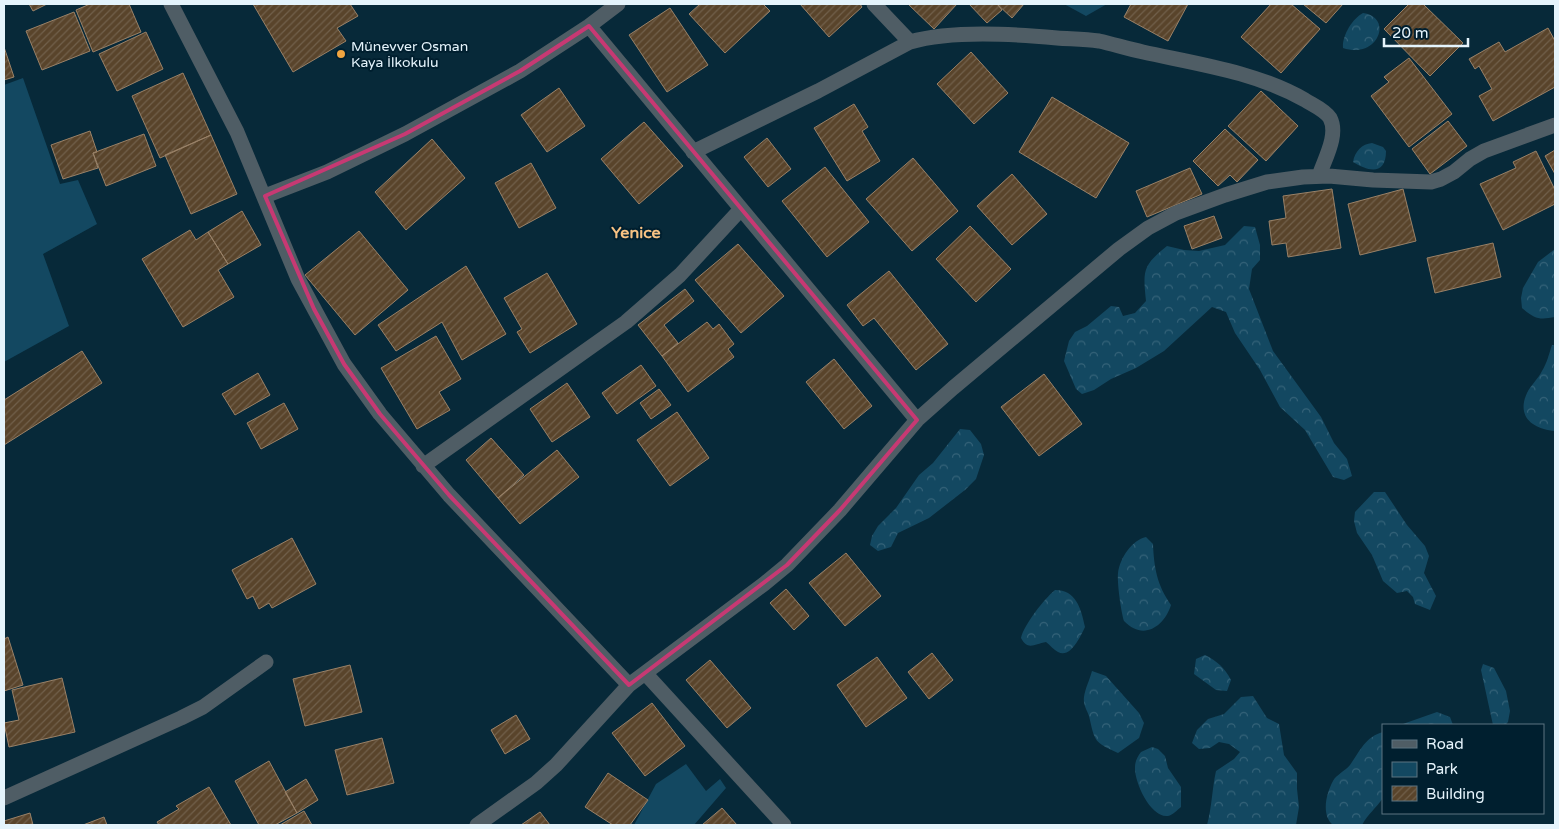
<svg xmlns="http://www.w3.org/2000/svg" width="1559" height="829" viewBox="0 0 1559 829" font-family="'Varela Round',sans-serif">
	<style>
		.green { fill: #134861 }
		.forest { fill: url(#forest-crowns) }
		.building { fill: url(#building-hatch); stroke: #998167 }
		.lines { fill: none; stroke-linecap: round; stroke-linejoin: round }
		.minor { stroke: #4f5d65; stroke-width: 15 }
		.marked { fill: none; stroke: #c73973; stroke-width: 4; stroke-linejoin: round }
		.poi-dot { fill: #f1a540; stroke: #001f2f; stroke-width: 2 }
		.labels { text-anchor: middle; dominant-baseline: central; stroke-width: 4; stroke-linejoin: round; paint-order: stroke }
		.poi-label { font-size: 14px; fill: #e5f4fc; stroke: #001f2f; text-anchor: start }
		.quarter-label { font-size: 16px; font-weight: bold; fill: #f7c283; stroke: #001f2f }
	</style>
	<defs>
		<pattern id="forest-crowns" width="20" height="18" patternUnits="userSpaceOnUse" patternTransform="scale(1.25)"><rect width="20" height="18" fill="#134861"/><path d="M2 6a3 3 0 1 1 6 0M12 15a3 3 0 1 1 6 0" fill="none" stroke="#356379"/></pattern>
		<pattern id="building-hatch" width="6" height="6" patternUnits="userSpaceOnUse" patternTransform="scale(1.25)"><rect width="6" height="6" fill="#59442b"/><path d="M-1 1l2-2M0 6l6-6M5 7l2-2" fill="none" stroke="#71604b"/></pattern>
	</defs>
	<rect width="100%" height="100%" fill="#072939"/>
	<path class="green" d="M1064,4H1107L1086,16Z
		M23,78L60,184L78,180L97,224L43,254L69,326L4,362V85Z
		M686,764L706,791L720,779L726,788L694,825H634L656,784Z"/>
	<path class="forest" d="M1363,13C1394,17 1378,60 1343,48C1342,36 1352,19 1363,13Z
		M1372,143L1383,147L1386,151C1386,175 1369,172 1353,162C1355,151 1362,144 1372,143Z
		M1244,226L1255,227L1260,245V260L1252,269L1249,289L1273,351L1321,417L1334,443L1347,459L1352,476L1344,480L1333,477L1305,430L1280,407L1260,370L1235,333L1226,312L1212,307L1164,351L1136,368L1111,379L1094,390L1082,394L1076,389L1064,361L1069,341L1075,332L1087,326L1111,306L1119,307L1123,316L1135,313L1146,301C1143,271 1142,266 1167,246L1184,250L1199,251L1225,245Z
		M1555,249V317C1539,320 1535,319 1522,308L1521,298L1523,288L1538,262Z
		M1552,345H1555V431C1533,429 1516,417 1527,393C1531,385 1538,379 1542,371C1547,363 1549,354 1552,345Z
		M960,429L970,430L981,444L984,455L976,479L965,490L929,518L898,533L891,547L878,551L870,545L872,536L878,526L896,508L919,475L933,463Z
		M1374,492H1385L1407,525L1425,546L1429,556L1424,573L1436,596L1430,610L1415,604L1413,597L1407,591L1397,593L1383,581L1372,555L1357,533L1354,521L1355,512Z
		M1146,537L1153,544C1154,568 1157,585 1171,605C1164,627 1143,641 1124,621C1121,611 1117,583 1118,573C1120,558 1132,540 1146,537Z
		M1055,590C1076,590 1081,608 1085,627C1081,635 1071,659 1058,652C1054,650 1050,645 1046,642C1034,644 1028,651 1021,638C1024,625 1044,599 1055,590Z
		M1205,655C1217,661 1225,668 1231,680L1227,691L1216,690L1194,674L1196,659Z
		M1483,664L1494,668L1506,691L1510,711L1508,722L1505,725H1493L1481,670Z
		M1092,671L1106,676L1139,713L1144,723L1139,738L1118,753C1094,742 1095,742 1089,716C1087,710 1083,705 1084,697C1085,689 1090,679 1092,671Z
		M1253,696L1267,718L1279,724L1284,755L1297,773V789L1299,807L1296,825H1207C1212,807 1212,789 1216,771L1234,759L1240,752L1229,744L1219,742L1210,748L1199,749L1192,743L1197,730L1208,719L1224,714L1241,697Z
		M1437,712L1450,717L1453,725H1400Z
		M1383,732V798C1376,808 1368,814 1362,825H1333C1321,815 1326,794 1333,781C1336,775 1345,771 1350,765C1360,751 1365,737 1383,732Z
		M1152,747L1158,749L1165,756L1168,768L1181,787V807C1177,810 1173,815 1168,816C1150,818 1134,781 1135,767C1135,761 1138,756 1141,752Z"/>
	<path class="building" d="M29,4H47L33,11Z
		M90,4H129L141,32L93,52L76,10Z
		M253,4H350L358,16L337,28L346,41L293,72Z
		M700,4H763L770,11L725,53L689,14Z
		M800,4H860L862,7L829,37Z
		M908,4H957L934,29Z
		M969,4H997L1002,10L987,23Z
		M997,4H1024L1012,18Z
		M1131,4H1188L1168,41L1124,17Z
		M1271,4H1291L1320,29L1281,73L1241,37Z
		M1303,4H1343L1326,23Z
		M1409,4H1423L1463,43L1430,76L1384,29Z
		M670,8L708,65L667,92L629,35Z
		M74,12L90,51L42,70L26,31Z
		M1548,28L1555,41V87L1493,121L1479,96L1492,89L1479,66L1475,69L1469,59L1499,42L1505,52Z
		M146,32L163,69L117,91L99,54Z
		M4,47L14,77L4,80Z
		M971,52L1008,93L974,124L937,84Z
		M1409,58L1452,114L1409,147L1371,96L1389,82L1384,77Z
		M183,73L211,135L160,158L132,96Z
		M559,88L585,126L547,152L521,115Z
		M1261,91L1298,126L1266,161L1228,126Z
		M1052,97L1129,143L1096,198L1019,152Z
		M854,104L868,127L862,131L880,161L847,181L814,128Z
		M1448,121L1467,146L1430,174L1412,149Z
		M644,122L683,166L639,204L601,159Z
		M1225,129L1258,160L1237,182L1230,175L1218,186L1193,161Z
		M90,131L97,152L93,153L98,168L63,179L51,145Z
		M144,134L156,166L106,186L93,153Z
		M211,135L237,194L191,214L165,155Z
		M767,138L791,169L768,187L744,157Z
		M432,139L465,178L406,230L375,192Z
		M1555,150V174L1545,156Z
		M1536,151L1555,190V204L1503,230L1480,184L1516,168L1513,162Z
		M913,158L958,211L912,251L866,199Z
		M531,163L556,208L519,228L495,183Z
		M825,167L869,222L827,257L782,201Z
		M1190,168L1202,194L1147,217L1136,191Z
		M1012,174L1047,214L1012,245L977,206Z
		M1332,189L1341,248L1288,257L1286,243L1272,245L1269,221L1286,218L1283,196Z
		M1403,189L1416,241L1360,255L1348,204Z
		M242,211L261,245L228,264L208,232Z
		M1214,216L1222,238L1192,249L1184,226Z
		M970,226L1011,269L976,302L936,259Z
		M190,230L196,240L208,232L228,264L218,270L234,297L183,327L142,259Z
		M359,231L408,290L355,335L305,275Z
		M1493,243L1501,277L1435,293L1427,258Z
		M738,244L784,296L741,333L695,280Z
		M466,266L506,334L462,360L442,322L396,351L378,325Z
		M889,271L948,344L916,370L874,318L863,326L847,305Z
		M547,273L577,324L530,353L517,332L522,329L504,298Z
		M685,289L694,301L664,325L678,343L662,356L638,325Z
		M707,322L713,329L719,324L734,344L728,349L734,357L688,392L662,356Z
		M436,336L461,379L439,392L450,410L417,429L381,368Z
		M82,351L102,383L4,445V400Z
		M834,359L872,406L844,429L806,382Z
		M641,365L656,386L617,414L602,393Z
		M258,373L270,395L235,415L222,394Z
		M1044,374L1082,424L1039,456L1001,407Z
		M567,383L590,417L552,442L530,409Z
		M659,389L671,405L651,419L640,403Z
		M284,403L298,429L261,449L247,423Z
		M677,412L709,458L670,486L637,440Z
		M491,438L524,475L498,498L466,460Z
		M557,450L579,477L520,524L498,498Z
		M292,538L316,584L272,608L269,603L259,609L253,596L247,599L232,570Z
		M846,553L881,596L845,626L809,583Z
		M786,589L809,616L794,630L770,603Z
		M8,637L23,685L4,691V639Z
		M932,653L953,680L929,699L908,672Z
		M877,657L907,698L866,727L837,685Z
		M710,660L751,708L727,728L686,680Z
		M350,665L362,712L305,726L293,679Z
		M62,678L75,732L9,747L4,723L19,720L12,690Z
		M652,703L685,746L645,776L612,733Z
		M516,715L530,739L505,754L491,730Z
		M382,738L394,783L347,795L335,750Z
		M269,761L297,813L275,825H259L235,781Z
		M608,773L648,800L630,825H613L585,807Z
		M306,779L318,800L297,813L285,792Z
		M209,787L231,825H159L157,822L179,809L176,806Z
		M722,808L737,825H702Z
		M304,811L312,825H280Z
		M540,812L550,825H521Z
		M30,813L33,825H4V821Z
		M104,817L107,825H83Z"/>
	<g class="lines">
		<path class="minor" d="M171,4L237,132L298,279L344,364L380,414L449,495L629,685
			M874,4L910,42
			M589,26L917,420
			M693,152L818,91L910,42C952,30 1013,34 1057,38C1071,39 1085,39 1099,41C1113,44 1128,49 1143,52C1198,64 1256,72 1305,100C1313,105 1325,110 1330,118C1339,135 1324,160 1319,176
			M265,196L327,172L405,134L520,71L589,26L618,4
			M423,466L626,322L680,275L741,209
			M645,673L784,825
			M4,798L181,718L203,707L266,662
			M477,825L536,783L556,765L629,685L764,584L787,565L840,510L917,420L953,388L1119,249L1148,228L1176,213L1225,195L1267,182L1303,177L1329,176L1373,180L1431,182L1441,179L1454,172L1470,159L1484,151L1555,125"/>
	</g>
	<path class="marked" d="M589,26L917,420L840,510L787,565L629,685L449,495L380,414L344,364L314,309L265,196L405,134L520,71Z"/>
	<circle class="poi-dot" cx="341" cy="54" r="5"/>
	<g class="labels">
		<g class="poi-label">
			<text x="351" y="46">Münevver Osman<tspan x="351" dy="16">Kaya İlkokulu</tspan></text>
		</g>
		<g class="quarter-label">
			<text x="636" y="233">Yenice</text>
		</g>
	</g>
	<rect width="1559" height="829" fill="none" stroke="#e5f4fc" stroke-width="10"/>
	<rect x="1382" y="724" width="162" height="90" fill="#001f2f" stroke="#5c7481"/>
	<rect x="1392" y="740" width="25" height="8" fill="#4f5d65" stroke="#5c7481"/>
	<text x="1426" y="749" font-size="15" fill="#e5f4fc">Road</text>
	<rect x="1392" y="762" width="25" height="15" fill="#134861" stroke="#5c7481"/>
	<text x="1426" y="774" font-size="15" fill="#e5f4fc">Park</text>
	<rect x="1392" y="786" width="25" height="15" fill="url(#building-hatch)" stroke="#5c7481"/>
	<text x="1426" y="799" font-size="15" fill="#e5f4fc">Building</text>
	<path d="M1384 38v8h84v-8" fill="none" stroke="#e5f4fc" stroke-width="2.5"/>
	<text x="1392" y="38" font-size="15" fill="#e5f4fc" stroke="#001f2f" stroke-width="4" paint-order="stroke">20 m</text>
</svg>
